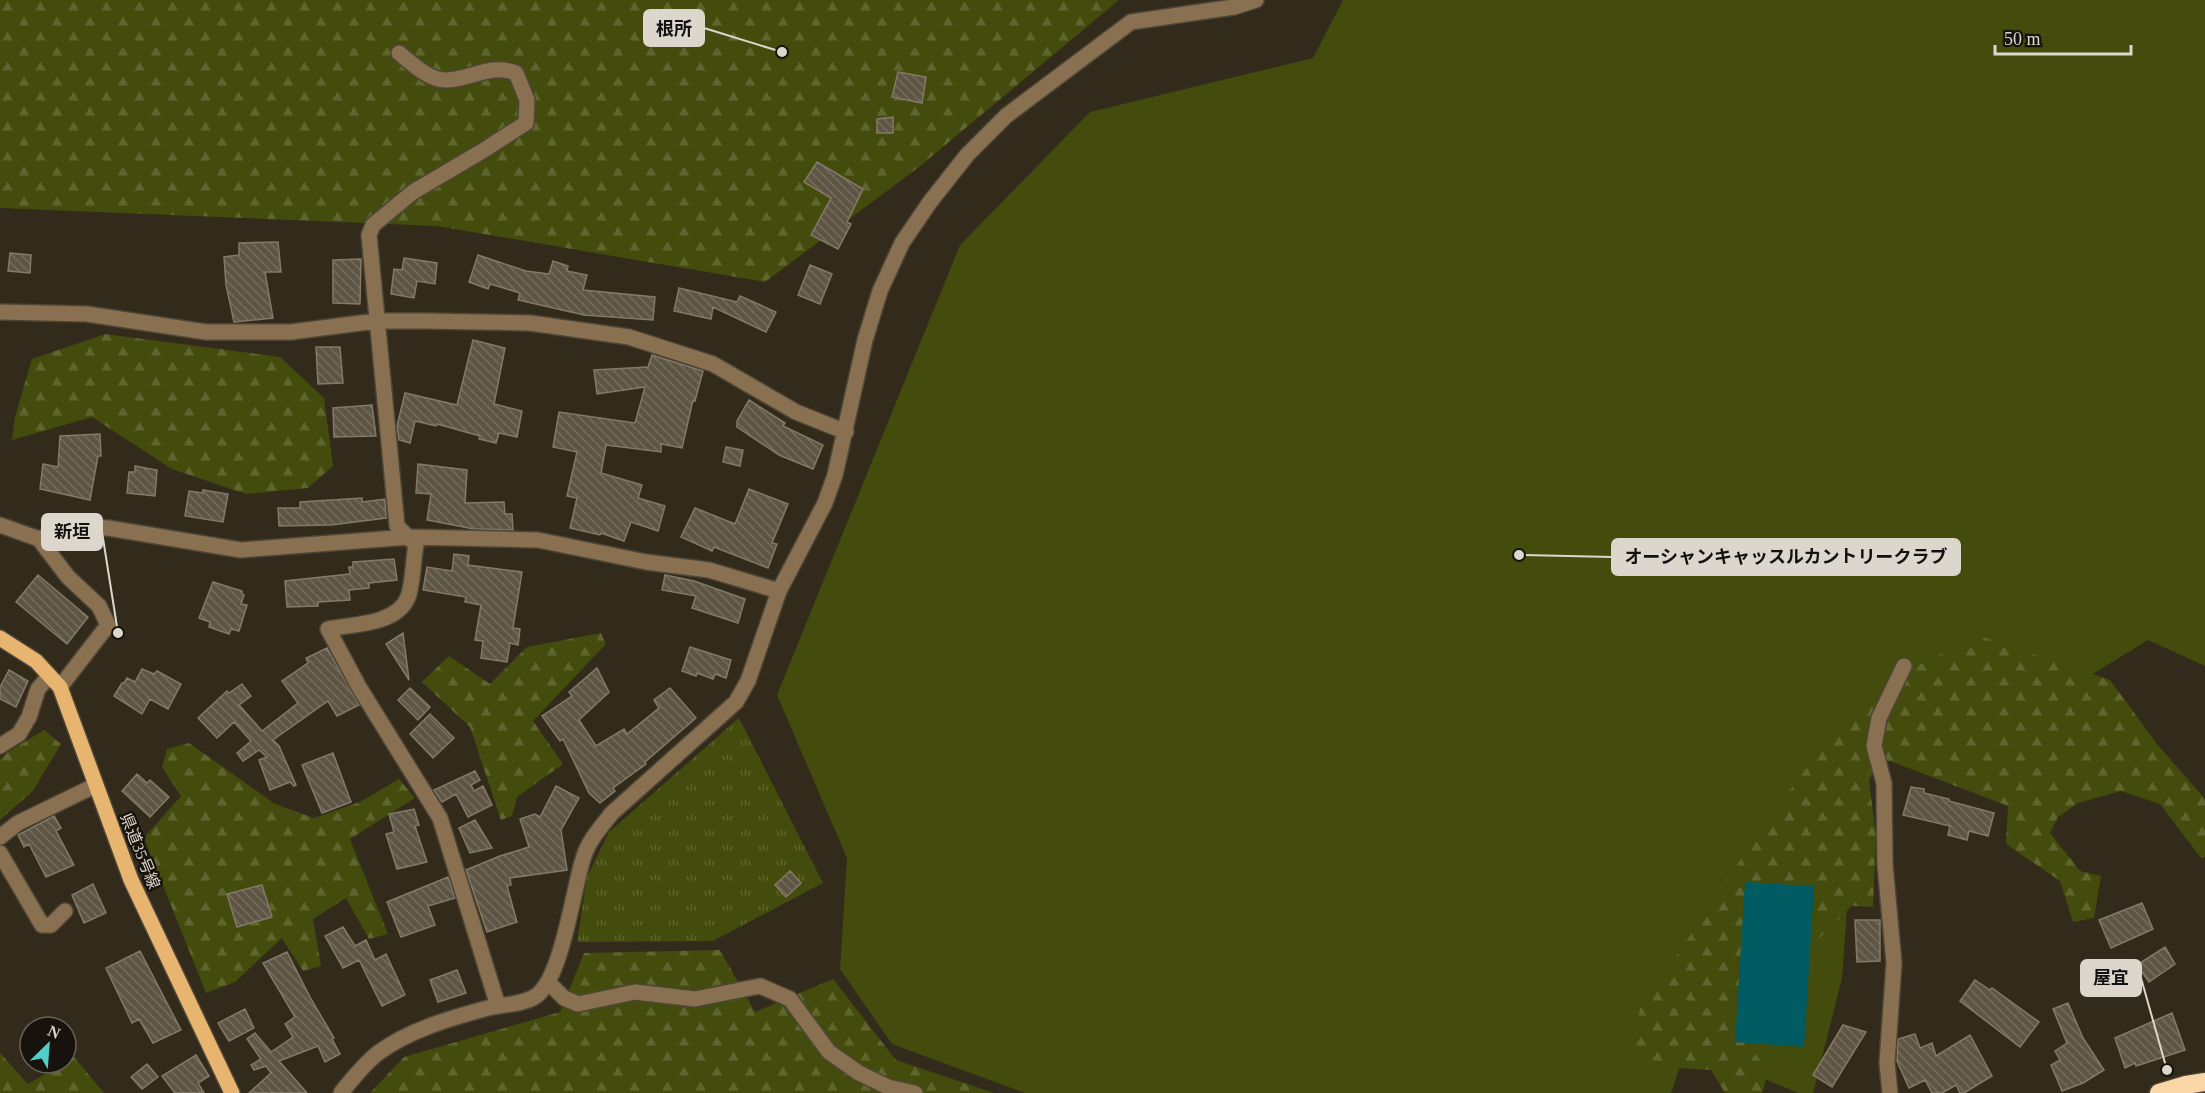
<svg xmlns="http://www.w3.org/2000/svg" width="2205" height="1093" viewBox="0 0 2205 1093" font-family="'Times New Roman','Noto Sans JP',serif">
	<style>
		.green { fill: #434c0c }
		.forest { fill: url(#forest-firs) }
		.park { fill: url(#park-tufts) }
		.water { fill: #005b62 }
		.building { fill: url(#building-back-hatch); stroke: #847a68; stroke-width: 1.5 }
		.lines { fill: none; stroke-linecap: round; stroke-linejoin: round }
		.minor-casing { stroke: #4d4637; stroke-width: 18 }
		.major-casing { stroke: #4d4637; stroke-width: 18 }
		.highway-casing { stroke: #4d4637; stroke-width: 21 }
		.minor { stroke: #897050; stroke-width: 15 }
		.major { stroke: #e8b571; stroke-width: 15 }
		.highway { stroke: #fad6a7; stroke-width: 18 }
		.labels { text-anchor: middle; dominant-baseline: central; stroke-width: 4.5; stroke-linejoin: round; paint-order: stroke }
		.street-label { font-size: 16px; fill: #dcd6cd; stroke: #17130c }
		.leader { fill: none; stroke: #dcd6cd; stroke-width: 2 }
		.callout-dot { fill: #dcd6cd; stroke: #17130c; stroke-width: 2 }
		.callout { fill: #dcd6cd; stroke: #dcd6cd; stroke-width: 2 }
		.callout-label { font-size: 18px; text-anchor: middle; font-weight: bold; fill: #111 }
	</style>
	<defs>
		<pattern id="forest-firs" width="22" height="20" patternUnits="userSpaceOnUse" patternTransform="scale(1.5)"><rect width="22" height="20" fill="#434c0c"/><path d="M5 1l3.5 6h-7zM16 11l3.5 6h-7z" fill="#5e652e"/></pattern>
		<pattern id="park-tufts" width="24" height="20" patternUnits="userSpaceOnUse" patternTransform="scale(1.5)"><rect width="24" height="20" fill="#434c0c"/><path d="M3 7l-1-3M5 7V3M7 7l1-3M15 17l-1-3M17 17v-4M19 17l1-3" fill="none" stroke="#5e652e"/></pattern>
		<pattern id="building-back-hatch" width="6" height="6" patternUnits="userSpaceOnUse" patternTransform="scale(1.5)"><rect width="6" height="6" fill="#5e5544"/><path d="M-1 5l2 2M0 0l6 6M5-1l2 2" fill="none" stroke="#746d5e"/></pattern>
	</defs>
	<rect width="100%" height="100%" fill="#322a1a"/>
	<path class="green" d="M1343,0H2205V666L2148,640L2075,685L1913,689L1854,812L1842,978L1813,1093H1798L1687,1046L1671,1093H1025L892,1044L840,969L847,858L777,695L960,245L1090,112L1313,58Z"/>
	<path class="forest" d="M0,0H1119L919,167L765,282L437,226L0,208Z
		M105,334L280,357L324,398L333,466L308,488L246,494L172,469L92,417L12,440L15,417L32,359Z
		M601,633L606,644L533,721L563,764L517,797L512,816L501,820L470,727L422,682L449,656L490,684L527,647Z
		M1980,636L2110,680L2157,744L2205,799V857L2201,858L2160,804L2121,791L2078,803L2058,817L2050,833L2080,871L2101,876L2094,918L2073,922L2060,881L2006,844L2008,806L1890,761L1868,772L1876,837L1873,907L1852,906L1791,966L1751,976L1730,1025L1769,1070L1762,1093H1725L1711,1070L1629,1065L1642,998L1679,952L1763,826L1820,750L1886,680Z
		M44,730L61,744L33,791L0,820V759L8,752Z
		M189,743L275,804L314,818L360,802L399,779L415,798L350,839L388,934L369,939L346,898L313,919L321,966L303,971L282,938L235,982L206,993L144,838L181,796L162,767L167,749Z
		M720,950L755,1012L833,979L896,1060L994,1093H370L404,1057L560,1012L584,953Z
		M0,1053L28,1084L74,1057L104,1093H0Z"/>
	<path class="park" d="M739,718L823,883L713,941L577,942L587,877L609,832Z"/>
	<path class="water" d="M1745,882L1814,886L1804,1047L1735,1042Z"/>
	<path class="building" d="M898,72L926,77L922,103L892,97Z
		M893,117V133H877V119Z
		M817,162L863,189L847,222L851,224L838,249L811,235L831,198L804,182Z
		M278,242L281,272H265L273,318L234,322L226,285L224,257L239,255V243Z
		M10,253L31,255L30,273L8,271Z
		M478,255L526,271L549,274L553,261L568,266L567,271L587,275L583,290L655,297L653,320L584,315L518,300L520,293L490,284L488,289L469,282Z
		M404,258L437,263L435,284L417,281L414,298L391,294L394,269L402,270Z
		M361,259L360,304L333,303V260Z
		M810,265L832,274L820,304L798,295Z
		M679,288L737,302L740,296L776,312L766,332L713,307L711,319L674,311Z
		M473,340L505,348L494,404L522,411L517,437L499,433L496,443L479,439L480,436L437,424L436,426L415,421L410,443L399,440L397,426L405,393L457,405Z
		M316,347H340L343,383L318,384Z
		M652,355L703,371L695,401L693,400L682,448L661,444V452L606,445L601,473L642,485L638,498L665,506L658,531L631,522L624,541L601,533L600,535L570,528L577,498L567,496L577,452L553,447L559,412L635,423L645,387L597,394L594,370L648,367Z
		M749,400L785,423L783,426L823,445L813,469L779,455L737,427V421Z
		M372,405L376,436L334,437L333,408Z
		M100,434L101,456H98L90,500L40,489L43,464L58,467L60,436Z
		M726,447L743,450L740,466L723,462Z
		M418,464L467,470L465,503L504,502L505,514H512L513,530L474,529L427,520L431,494L416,493Z
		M135,466L157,470L155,496L127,493L129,472H135Z
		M749,489L788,504L772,543L777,544L768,568L714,547L712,551L681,537L695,508L735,524Z
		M203,490L228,494L223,522L185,516L189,491L203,493Z
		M362,498V502L385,499L386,518L331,525L279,526L278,508H300V502Z
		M454,554L469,556L468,565L522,572L513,628L520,629L518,645L510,643L507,662L481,658L483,641L475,640L481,605L465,602L466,597L423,590L427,567L452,571Z
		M394,559L397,580L369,583V588L349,590L350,600L318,602V606L287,607L285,581L350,574L349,567H353V562Z
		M38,575L88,617L67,644L16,602Z
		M665,575L694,581L745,599L738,623L692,608L696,596L662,590Z
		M213,582L242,591V594L244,595L241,604L247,605L239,631L231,629L229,634L209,627L210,622L199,618Z
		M403,633L409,680L386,644Z
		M690,647L731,660L726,678L715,674L713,679L697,673L696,676L682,671Z
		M327,648L359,705L337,716L328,701L273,740L279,746L296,785L294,786L290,782L270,790L259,760L267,757L259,750L243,761L237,753L251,741L234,722L217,738L198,718L227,691L229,693L242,684L251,696L239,705L262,731L298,703L282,681L308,663L306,658Z
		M597,668L609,692L579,720L596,746L624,729L627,734L659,708L654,700L670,688L696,718L645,762L646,764L613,788L615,791L600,803L589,793L563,739L560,741L542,716L572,696L569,692Z
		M142,669L154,674L157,671L181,684L168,709L150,699L142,714L114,696L122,683H124L127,678L135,682Z
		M9,670L28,681L16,707L0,699V687Z
		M410,688L430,707L418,720L398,700Z
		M430,714L454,738L433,758L410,734Z
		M333,753L351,802L322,813L302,765Z
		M475,771L480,780L471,785L474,791L483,786L492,805L468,817L456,794L442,802L434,790Z
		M137,774L147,783L150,780L169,797L150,817L122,791Z
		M556,786L579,798L561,830L567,870L510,878L511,885L507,886L517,922L487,932L466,870L500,856L529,847L520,819L535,814L540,817Z
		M1911,787L1924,789V793L1949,799V801L1994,813L1988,836L1969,831L1967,840L1948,835L1950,826L1903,815Z
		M414,809L419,825L415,826L427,862L397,869L386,834L394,832L389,814Z
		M54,816L61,828L56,831L74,865L46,877L29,844L24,847L18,835Z
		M475,820L492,848L470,853L459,828Z
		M790,871L801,883L786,897L775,885Z
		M448,877L455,898L428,906L435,925L401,937L387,902Z
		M93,884L106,913L84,923L72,895Z
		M262,885L272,917L237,927L227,894Z
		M2142,903L2153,929L2111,948L2099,920Z
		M1855,920H1880V961L1857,962Z
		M343,927L355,946L366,940L375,960L386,954L405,995L382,1006L359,960L343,968L325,936Z
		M2165,947L2175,964L2149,982L2137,965Z
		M140,951L181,1030L153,1043L139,1019L132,1023L106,968Z
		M287,952L311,999L334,1038L332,1039L340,1054L325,1062L318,1046L279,1061L307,1093H249L271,1073L266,1066L254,1070L251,1065L261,1059L247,1039L255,1033L271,1052L293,1037L285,1024L295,1017L263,963Z
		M457,970L466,993L438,1002L430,980Z
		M1975,980L1990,990L1992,988L2039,1022L2020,1047L1960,1001Z
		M2068,1003L2083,1038L2104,1070L2083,1083L2062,1091L2051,1065L2060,1060L2055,1051L2067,1043L2053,1009Z
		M245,1009L254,1028L229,1041L218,1023Z
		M2172,1013L2185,1050L2136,1066L2135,1063L2125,1068L2115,1038Z
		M1843,1025L1866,1032L1832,1087L1813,1075Z
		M1915,1034L1920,1048L1932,1043L1936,1056L1970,1035L1992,1076L1964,1093H1960L1956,1085L1942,1093H1932L1925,1080L1909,1088L1897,1061L1898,1039Z
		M196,1055L209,1076L198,1083L204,1093H175L162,1076Z
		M147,1064L158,1077L142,1089L131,1077Z"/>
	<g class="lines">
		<defs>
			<path id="minor" d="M399,53C412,63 429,81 447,80C472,79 491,63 516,73L527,100L526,123L484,150L413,192L373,225L369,235L397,526L416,545C413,560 413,584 408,597C397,625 353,624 328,629L359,687L440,818L498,1006
				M0,312L87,314L206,332H291L376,321H424L530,323L629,337L713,364L796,412L846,432
				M0,525L39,539L68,577L99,606L108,625L60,687
				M39,539L69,526L108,528L241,550L409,537L538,540L646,562L709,570L779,591
				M0,746L19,734L29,717L38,689L49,676
				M0,837L18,823L96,785
				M0,853L42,925H51L65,911
				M548,982L564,998L578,1004L635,992L695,999L760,986L790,999L829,1052L859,1073L888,1087L915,1093
				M341,1093C352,1079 364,1064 378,1053C409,1030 451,1018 488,1008C503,1004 523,1005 536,996C562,978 573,890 583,859C588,841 601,827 612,813L736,702L748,681L779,591L825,503L835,475L865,340L880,291L902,243L930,202L967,155L1006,116L1131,22L1234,7L1256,0
				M1890,1093L1887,1063L1894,963L1885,865L1884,783L1874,746L1879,718L1904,666"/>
			<path id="major" d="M0,638L36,661L60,687L131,880L232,1093"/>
			<path id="highway" d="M2159,1093L2186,1085L2205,1082"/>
		</defs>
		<use href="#minor" class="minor-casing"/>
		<use href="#major" class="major-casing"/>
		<use href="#highway" class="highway-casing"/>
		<use href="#minor" class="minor"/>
		<use href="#major" class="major"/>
		<use href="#highway" class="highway"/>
	</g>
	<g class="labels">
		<g class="street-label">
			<text transform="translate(140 851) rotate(68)">県道35号線</text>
		</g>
	</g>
	<path class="leader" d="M782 52L704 28M118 633L102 532M1519 555L1612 557M2167 1070L2141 978"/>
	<g class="callout-dot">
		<circle cx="782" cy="52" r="6"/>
		<circle cx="118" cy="633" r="6"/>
		<circle cx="1519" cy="555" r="6"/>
		<circle cx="2167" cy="1070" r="6"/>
	</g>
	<g class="callout">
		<rect x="644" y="10" width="60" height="36" rx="6"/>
		<rect x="42" y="514" width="60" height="36" rx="6"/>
		<rect x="1612" y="539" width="348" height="36" rx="6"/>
		<rect x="2081" y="960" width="60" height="36" rx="6"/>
	</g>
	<g class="callout-label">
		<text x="674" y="35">根所</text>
		<text x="72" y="538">新垣</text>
		<text x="1786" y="563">オーシャンキャッスルカントリークラブ</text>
		<text x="2111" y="984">屋宜</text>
	</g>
	<g transform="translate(48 1045) rotate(25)"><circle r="28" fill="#17130c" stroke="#666159" stroke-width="1.5"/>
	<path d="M0-4.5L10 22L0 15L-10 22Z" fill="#54cdc7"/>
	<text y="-9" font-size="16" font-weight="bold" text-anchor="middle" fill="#dcd6cd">N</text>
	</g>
	<path d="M1995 45v9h136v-9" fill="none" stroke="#dcd6cd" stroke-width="3"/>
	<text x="2004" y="45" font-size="18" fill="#dcd6cd" stroke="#17130c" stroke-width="4.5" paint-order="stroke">50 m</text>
</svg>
